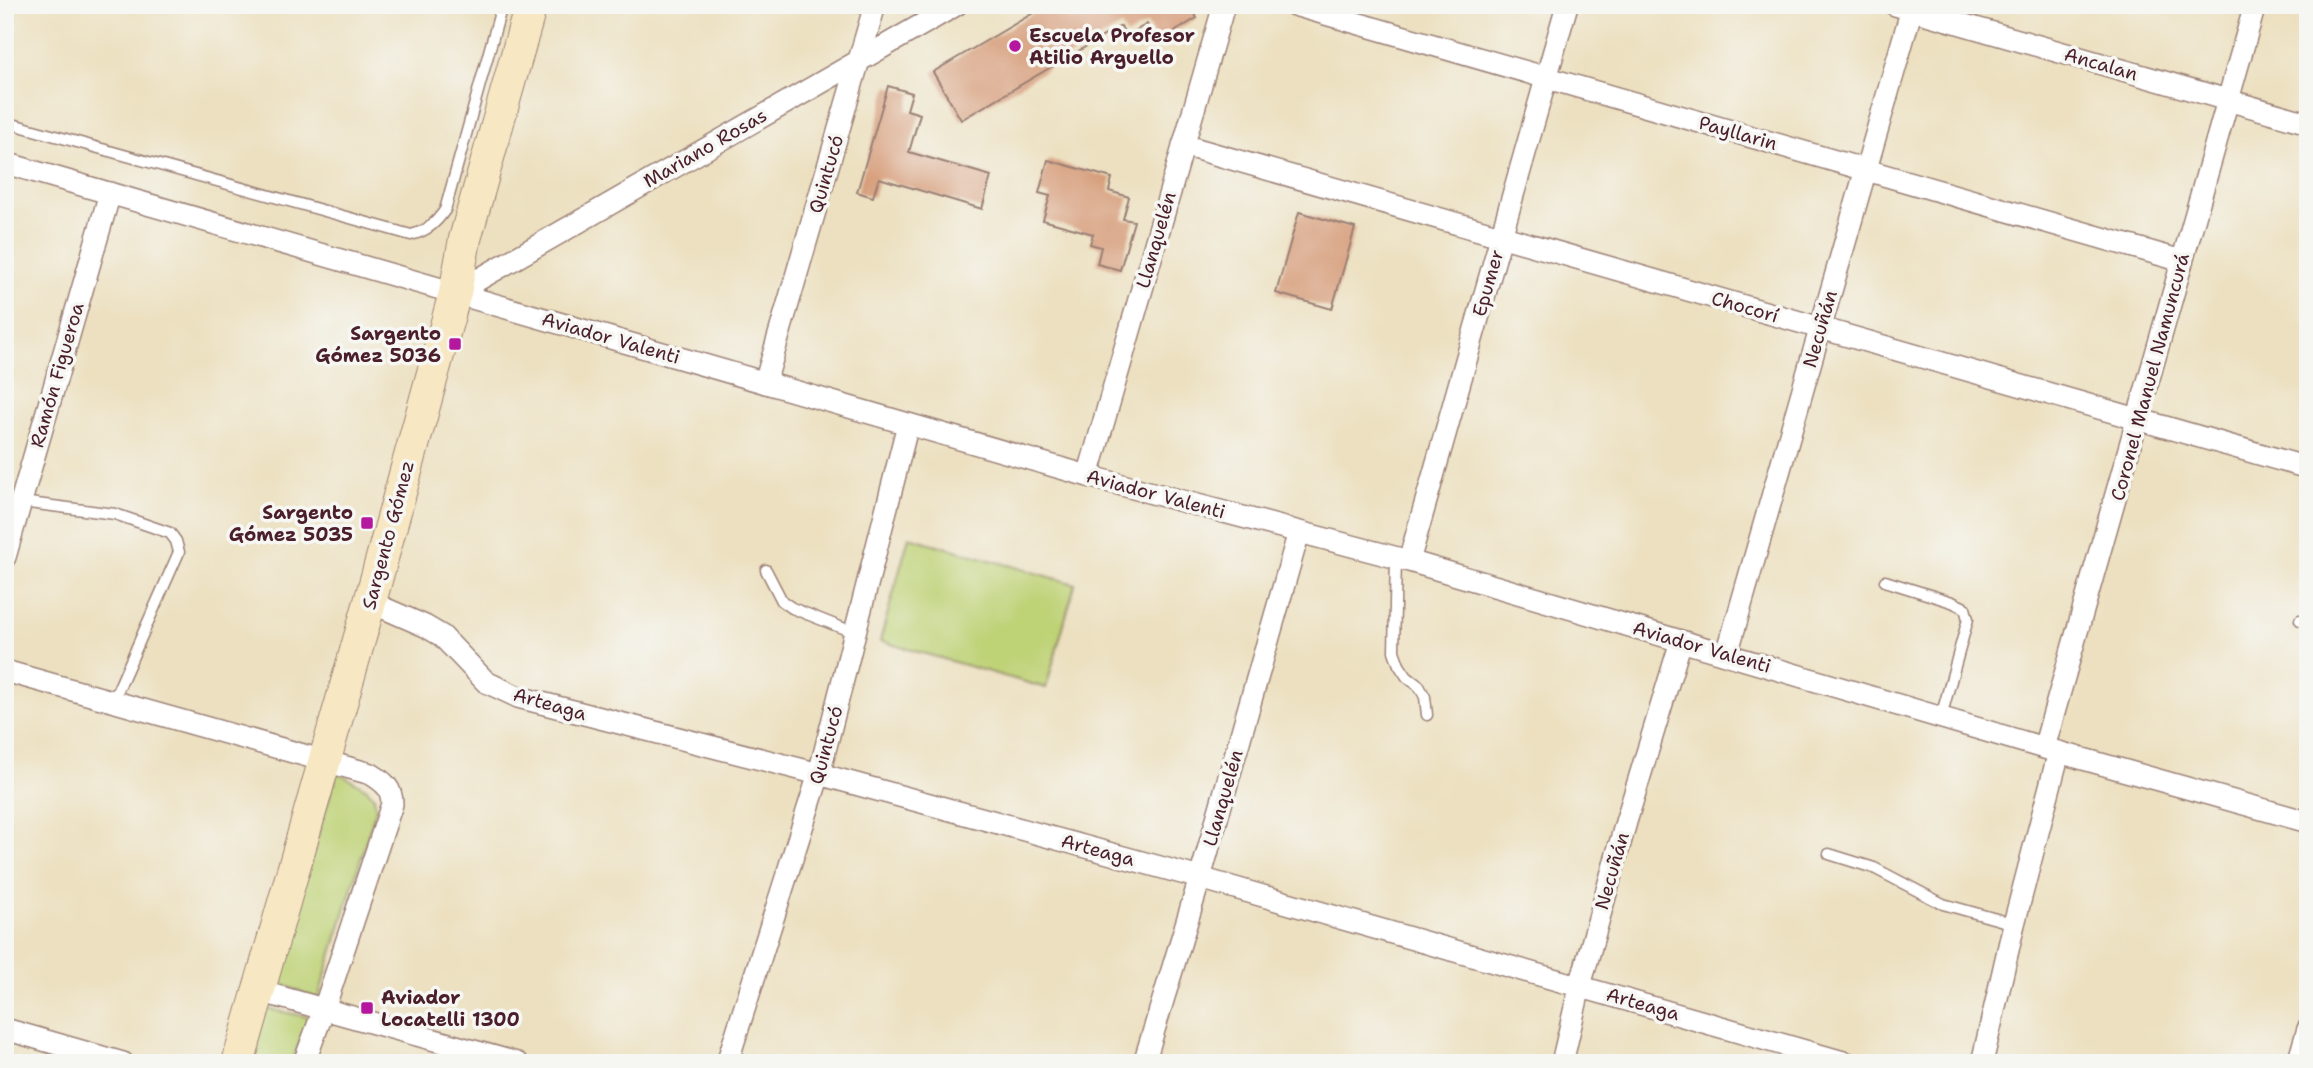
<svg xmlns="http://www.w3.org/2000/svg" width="2313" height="1068" viewBox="0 0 2313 1068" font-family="'Shantell Sans',sans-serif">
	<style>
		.green { fill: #bed276; stroke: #847850; stroke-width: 2 }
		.building { fill: #d79e7c }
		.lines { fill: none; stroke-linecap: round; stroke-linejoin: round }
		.lane-casing { stroke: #9b8076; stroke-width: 13 }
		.street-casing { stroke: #9b8076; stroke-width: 24 }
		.secondary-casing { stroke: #9b8076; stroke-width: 34 }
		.lane { stroke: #fff; stroke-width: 10 }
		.street { stroke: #fff; stroke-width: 21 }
		.secondary { stroke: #f7e8c3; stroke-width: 32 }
		.poi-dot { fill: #b5179e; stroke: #f6f6f2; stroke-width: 2.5 }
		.labels { text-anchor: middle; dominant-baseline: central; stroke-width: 7; stroke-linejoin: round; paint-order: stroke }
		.poi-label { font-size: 19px; font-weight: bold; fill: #4a1f2b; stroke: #f6f6f2; text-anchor: start }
		.street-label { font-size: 19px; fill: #4a1f2b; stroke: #f6f6f2 }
	</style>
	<rect width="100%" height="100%" fill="#f6f6f2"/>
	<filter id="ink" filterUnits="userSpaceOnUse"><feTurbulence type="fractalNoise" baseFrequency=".0143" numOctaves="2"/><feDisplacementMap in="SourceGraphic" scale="14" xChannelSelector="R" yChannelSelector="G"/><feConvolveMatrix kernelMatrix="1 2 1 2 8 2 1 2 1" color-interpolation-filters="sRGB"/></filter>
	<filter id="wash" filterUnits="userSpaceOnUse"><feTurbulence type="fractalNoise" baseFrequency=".00686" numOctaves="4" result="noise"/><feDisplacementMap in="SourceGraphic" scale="28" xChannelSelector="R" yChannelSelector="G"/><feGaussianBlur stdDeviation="1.57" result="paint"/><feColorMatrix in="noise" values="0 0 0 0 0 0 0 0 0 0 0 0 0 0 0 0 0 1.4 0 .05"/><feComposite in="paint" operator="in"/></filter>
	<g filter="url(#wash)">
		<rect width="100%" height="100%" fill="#ece0c0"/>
		<path class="green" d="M909,537L1075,584L1046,688L880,641Z
			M337,772L367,789L374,797L376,809L318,999L274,981Z
			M263,1008L309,1017L292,1063H247Z"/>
		<g id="blocks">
			<path class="building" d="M1047,5H1190L1197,18L1157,42L1147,24L1126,36L1121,26L961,120L933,72Z
				M888,86L912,93L907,110L920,114L909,152L991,176L982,209L879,178L873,197L857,192Z
				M1048,160L1112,178L1109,191L1129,197L1123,219L1134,221L1120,270L1097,264L1101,247L1090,244L1093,234L1043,220L1050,196L1039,193Z
				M1299,212L1355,228L1332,309L1276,293Z"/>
		</g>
	</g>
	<g filter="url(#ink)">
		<use href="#blocks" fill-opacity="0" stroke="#9b8076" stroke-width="2"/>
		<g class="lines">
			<defs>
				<path id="lane" d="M852,5L873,11
					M5,122L411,235C427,231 436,223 445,210L502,5
					M21,502L115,514L170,533L176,541L179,552L113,701
					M1396,558L1394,651L1399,665L1407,677L1419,686L1425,697L1427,715
					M766,570L782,601L792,608L855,633
					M1885,581L1952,602L1965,608L1968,619L1941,717
					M2300,620L2308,622
					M1829,854L1874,868L1943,904L2014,924"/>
				<path id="street" d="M1294,5L2182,261
					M1895,5L2308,123
					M1183,145L2308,468
					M5,163L1088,476L1409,561L2044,748L2308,822
					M455,293L956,5
					M765,383L875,5
					M1088,476L1224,5
					M5,557L110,193
					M1409,561L1567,5
					M370,602L425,626L442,636L486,682L518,697L819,774L1200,878L1847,1063
					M1727,654L1913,5
					M5,671L371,774C384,782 392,788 392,804L324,1009L304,1063
					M2044,748L2255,5
					M259,991L517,1063
					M5,1029L123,1063
					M727,1063L819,774L908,424
					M1144,1063L1200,878L1299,532
					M1562,1063L1580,986L1626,822L1681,641
					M1982,1063L2014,924L2059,752
					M2298,1063L2308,1029"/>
				<path id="secondary" d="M238,1063L370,602L455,293L465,239L531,5"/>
			</defs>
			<use href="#lane" class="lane-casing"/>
			<use href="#street" class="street-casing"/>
			<use href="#secondary" class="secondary-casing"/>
			<use href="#lane" class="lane"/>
			<use href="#street" class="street"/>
			<use href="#secondary" class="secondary"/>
		</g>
	</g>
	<g class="poi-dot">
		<circle cx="1015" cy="46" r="7"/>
		<rect x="448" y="337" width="14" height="14" rx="3.5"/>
		<rect x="360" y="516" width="14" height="14" rx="3.5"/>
		<rect x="360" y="1001" width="14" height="14" rx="3.5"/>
	</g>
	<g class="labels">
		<g class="poi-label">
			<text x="1029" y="35">Escuela Profesor<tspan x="1029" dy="22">Atilio Arguello</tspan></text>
			<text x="441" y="333" text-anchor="end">Sargento<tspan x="441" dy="22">Gómez 5036</tspan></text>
			<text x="353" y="512" text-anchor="end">Sargento<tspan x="353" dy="22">Gómez 5035</tspan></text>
			<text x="381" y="997">Aviador<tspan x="381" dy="22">Locatelli 1300</tspan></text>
		</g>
		<g class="street-label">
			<text transform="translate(2101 64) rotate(16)">Ancalan</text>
			<text transform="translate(1738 133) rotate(16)">Payllarin</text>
			<text transform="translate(705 148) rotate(-30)">Mariano Rosas</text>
			<text transform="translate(826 174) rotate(-74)">Quintucó</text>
			<text transform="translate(1156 240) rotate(-74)">Llanquelén</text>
			<text transform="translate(1488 283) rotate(-74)">Epumer</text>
			<text transform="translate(1745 307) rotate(16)">Chocorí</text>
			<text transform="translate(1820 329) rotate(-74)">Necuñán</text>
			<text transform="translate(611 338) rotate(16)">Aviador Valenti</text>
			<text transform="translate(57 375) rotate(-74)">Ramón Figueroa</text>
			<text transform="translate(2150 377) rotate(-75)">Coronel Manuel Namuncurá</text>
			<text transform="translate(1156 494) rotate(15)">Aviador Valenti</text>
			<text transform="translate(388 535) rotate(-75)">Sargento Gómez</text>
			<text transform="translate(1702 647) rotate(16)">Aviador Valenti</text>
			<text transform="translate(550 704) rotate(16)">Arteaga</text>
			<text transform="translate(826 745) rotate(-75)">Quintucó</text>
			<text transform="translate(1223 798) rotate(-74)">Llanquelén</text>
			<text transform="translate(1098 850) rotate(15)">Arteaga</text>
			<text transform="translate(1612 871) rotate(-74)">Necuñán</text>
			<text transform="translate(1643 1004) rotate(16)">Arteaga</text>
		</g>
	</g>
	<rect width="2313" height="1068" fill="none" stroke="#f6f6f2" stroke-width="28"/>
</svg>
